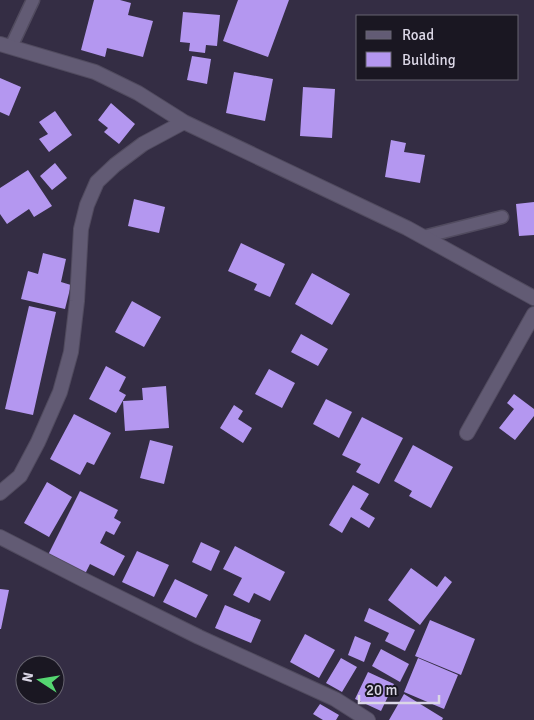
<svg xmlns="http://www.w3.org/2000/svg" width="534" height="720" viewBox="0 0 534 720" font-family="Signika,sans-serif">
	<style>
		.building { fill: #b497f0 }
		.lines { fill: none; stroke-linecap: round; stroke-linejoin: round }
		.service-casing { stroke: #514b5f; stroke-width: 15 }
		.minor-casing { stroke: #514b5f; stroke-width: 16 }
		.service { stroke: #625b74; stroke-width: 12 }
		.minor { stroke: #625b74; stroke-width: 14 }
	</style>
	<rect width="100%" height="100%" fill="#342d44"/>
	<path class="building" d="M94,0H120L131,3L128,15L153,21L143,57L107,48L105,57L81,50Z
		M238,0H289L268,57L223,41Z
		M183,12L220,15L217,46L206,45L205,53L189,51L190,43L180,42Z
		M192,56L211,59L207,84L187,80Z
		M234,72L273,79L265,121L226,113Z
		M0,78L21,87L9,116L0,112Z
		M303,87L335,89L332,138L300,136Z
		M111,103L135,124L119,144L104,132L108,128L98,120Z
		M55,111L72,135L49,152L39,139L48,134L39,122Z
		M391,140L406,143L404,152L425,155L420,183L385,177Z
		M55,163L67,178L52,190L40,176Z
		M28,170L52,206L34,217L29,209L7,224L0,214V188Z
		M134,199L165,207L159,233L128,226Z
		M534,202V235L519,236L516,204Z
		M241,243L285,264L270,297L254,290L257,284L228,271Z
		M43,253L66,259L61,282L71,285L65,309L21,299L28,271L38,274Z
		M312,273L350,294L332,325L295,304Z
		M132,301L161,317L144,347L115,332Z
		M29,306L56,312L33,415L5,409Z
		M301,334L328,349L318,366L291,352Z
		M106,366L126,377L119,391L126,395L116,413L89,399Z
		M269,369L295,383L282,408L255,394Z
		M166,386L169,428L125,431L123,401L143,400L142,388Z
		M514,394L534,409V416L515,440L499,428L514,409L507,403Z
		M326,399L352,412L339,438L313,424Z
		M234,405L243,411L238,419L252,428L243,443L220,428Z
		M74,414L111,433L94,465L87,462L80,475L50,459Z
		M362,417L403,438L379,484L356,472L361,464L342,455Z
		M150,440L173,446L164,484L140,478Z
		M413,445L453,467L431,508L409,496L412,491L394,481Z
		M47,482L72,497L49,537L24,523Z
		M353,485L369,494L360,509L375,518L369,528L351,517L342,533L329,525Z
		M80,491L118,510L114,518L121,522L114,535L106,531L100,543L125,556L114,576L90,564L84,576L47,557Z
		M201,542L220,551L211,571L192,562Z
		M235,546L285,572L270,601L254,593L249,603L233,595L242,578L223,569Z
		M137,551L169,565L154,597L122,582Z
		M411,568L437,587L445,576L452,582L420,625L388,600Z
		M175,579L208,595L196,618L163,602Z
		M0,589L9,590L1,629H0Z
		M225,605L261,620L251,643L215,628Z
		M369,608L415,630L405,651L385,641L389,633L364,621Z
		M430,620L475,639L461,675L415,656Z
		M305,634L335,650L319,678L290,662Z
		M355,636L371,643L364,662L348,655Z
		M381,649L409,664L400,682L372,666Z
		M341,658L357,667L342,692L326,683Z
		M418,658L458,675L444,709L404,692Z
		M368,672L394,684L381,711L355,699Z
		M404,694L443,718L442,720H389Z
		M320,704L339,715L336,720H323L313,714Z"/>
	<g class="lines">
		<defs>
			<path id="service" d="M11,47L33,0
				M423,237L502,217"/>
			<path id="minor" d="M0,44L95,72L138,93L184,122L407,228L534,298
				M467,433L534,314
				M0,493L20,476L38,442L60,392L71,352L77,301L81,229L87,205L97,182L115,165L143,144L184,122
				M0,537L84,580L199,637L335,699L368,720"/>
		</defs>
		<use href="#service" class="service-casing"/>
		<use href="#minor" class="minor-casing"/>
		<use href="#service" class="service"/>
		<use href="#minor" class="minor"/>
	</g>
	<rect x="356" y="15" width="162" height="65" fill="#1a1722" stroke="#676470"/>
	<rect x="366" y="31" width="25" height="8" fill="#625b74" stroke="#676470"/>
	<text x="402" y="40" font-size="15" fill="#dbd7e6">Road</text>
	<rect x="366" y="52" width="25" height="15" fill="#b497f0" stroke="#676470"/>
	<text x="402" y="65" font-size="15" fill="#dbd7e6">Building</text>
	<g transform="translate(40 680) rotate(282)"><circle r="24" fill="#1a1722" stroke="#676470"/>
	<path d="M0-4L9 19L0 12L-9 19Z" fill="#55d671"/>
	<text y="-8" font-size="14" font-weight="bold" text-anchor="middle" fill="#dbd7e6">N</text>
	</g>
	<path d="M359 695v8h80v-8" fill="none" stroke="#dbd7e6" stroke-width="2.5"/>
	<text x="366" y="695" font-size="15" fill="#dbd7e6" stroke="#1a1722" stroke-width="4" paint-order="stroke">20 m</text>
</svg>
